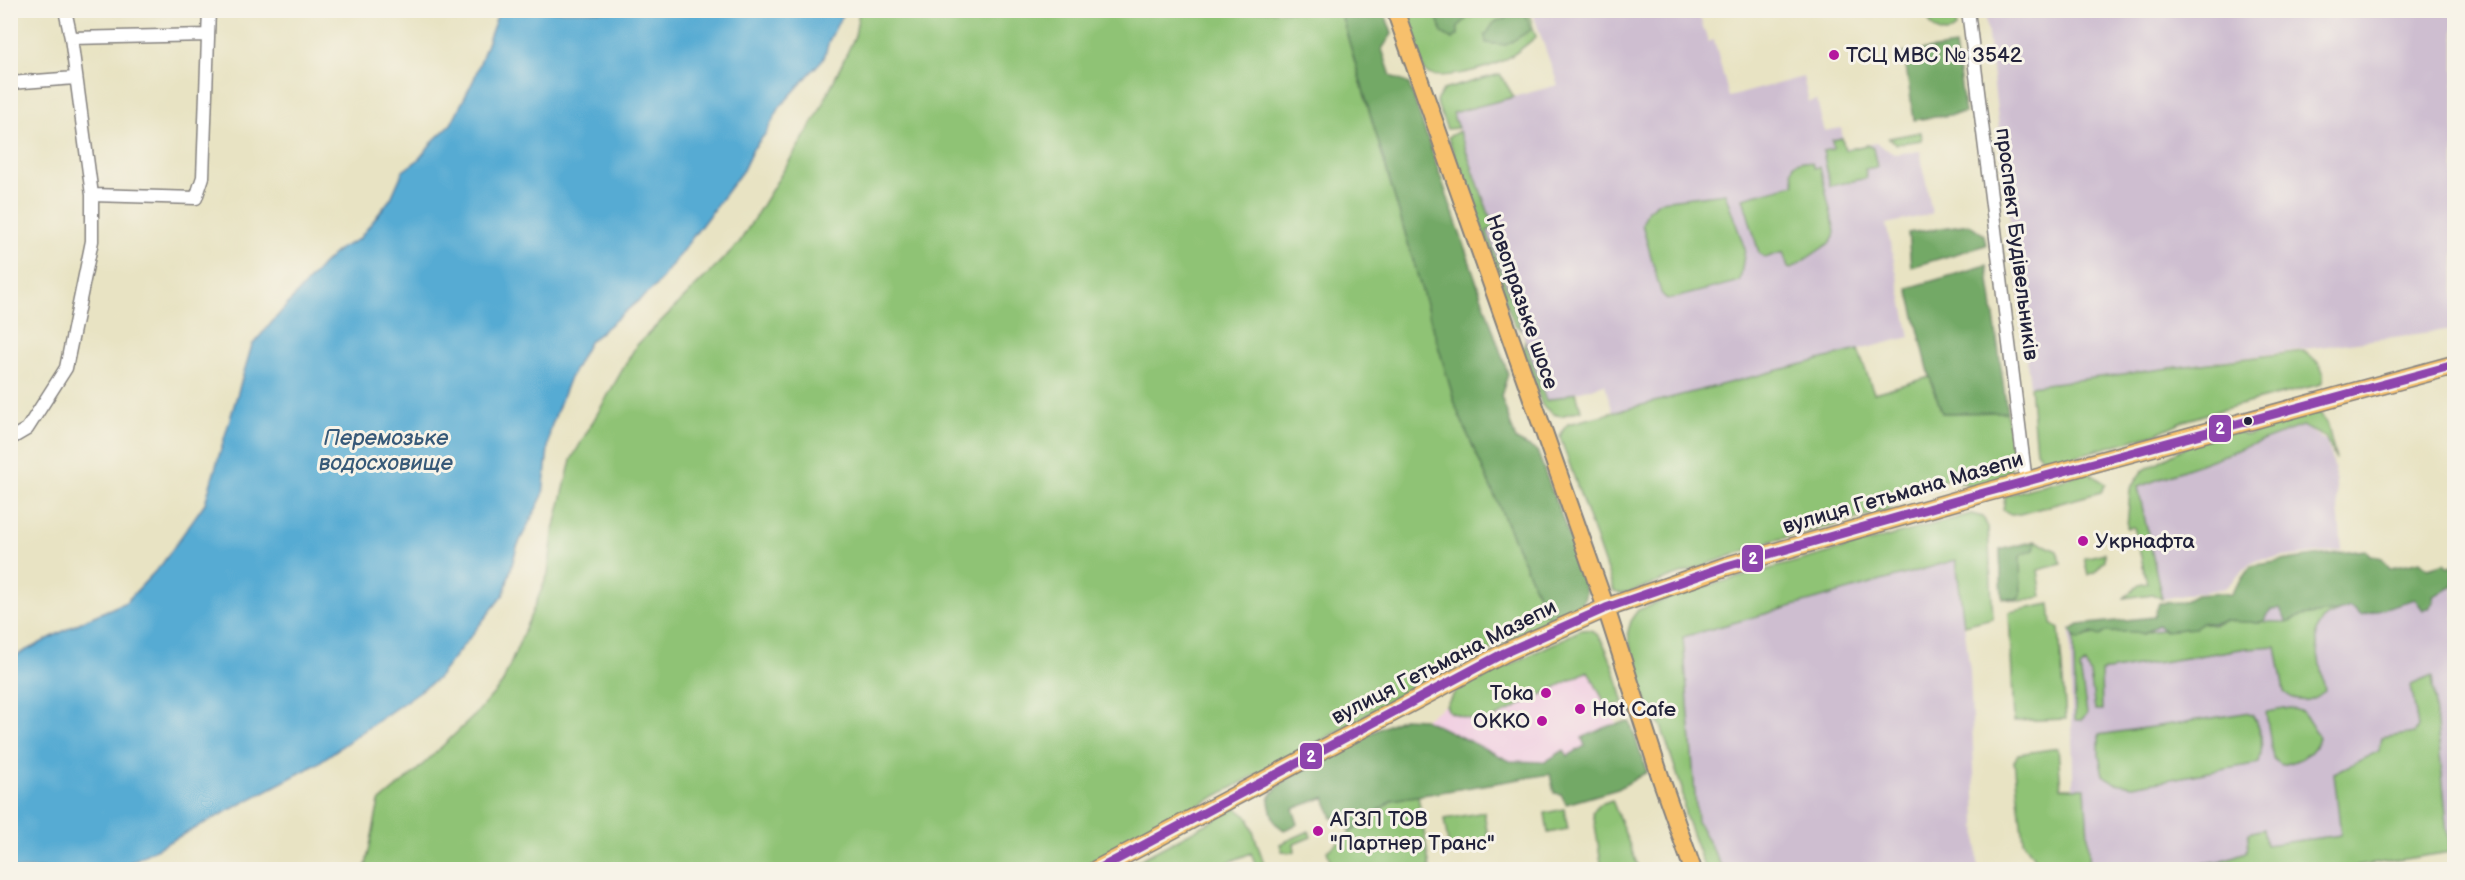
<svg xmlns="http://www.w3.org/2000/svg" width="2465" height="880" viewBox="0 0 2465 880" font-family="'Balsamiq Sans',sans-serif">
	<style>
		.built { fill: #f1d0e2 }
		.industrial { fill: #cebed0 }
		.green { fill: #8fc375; stroke: #587258; stroke-width: 1.5 }
		.forest { fill: #73a966; stroke: #4a6650; stroke-width: 1.5 }
		.water { fill: #57abd3; stroke: #3c6687; stroke-width: 1.5 }
		.lines { fill: none; stroke-linecap: round; stroke-linejoin: round }
		.minor-casing { stroke: #85827f; stroke-width: 15 }
		.major-casing { stroke: #85827f; stroke-width: 20 }
		.highway-casing { stroke: #85827f; stroke-width: 21 }
		.minor { stroke: #fff; stroke-width: 12 }
		.major { stroke: #f7c06c; stroke-width: 16 }
		.highway { stroke: #f7c06c; stroke-width: 18 }
		.bus-1-casing { stroke: #f7f3e8; stroke-width: 14 }
		.bus-1 { stroke: #8e44ad; stroke-width: 9 }
		.poi-dot { fill: #b5179e; stroke: #f7f3e8; stroke-width: 2 }
		.bus-dot { fill: #22223b; stroke: #f7f3e8; stroke-width: 2 }
		.labels { text-anchor: middle; dominant-baseline: central; stroke-width: 6; stroke-linejoin: round; paint-order: stroke }
		.poi-label { font-size: 21px; fill: #22223b; stroke: #f7f3e8; text-anchor: start }
		.street-label { font-size: 21px; fill: #22223b; stroke: #f7f3e8 }
		.water-label { font-size: 22px; font-style: italic; fill: #375978; stroke: #f7f3e8 }
		.line-badge { stroke: #f7f3e8; stroke-width: 2 }
		.badge-label { font-size: 16px; text-anchor: middle; font-weight: bold; fill: #fff }
	</style>
	<rect width="100%" height="100%" fill="#f7f3e8"/>
	<filter id="ink" filterUnits="userSpaceOnUse"><feTurbulence type="fractalNoise" baseFrequency=".0167" numOctaves="2"/><feDisplacementMap in="SourceGraphic" scale="12" xChannelSelector="R" yChannelSelector="G"/><feConvolveMatrix kernelMatrix="1 2 1 2 8 2 1 2 1" color-interpolation-filters="sRGB"/></filter>
	<filter id="wash" filterUnits="userSpaceOnUse"><feTurbulence type="fractalNoise" baseFrequency=".008" numOctaves="4" result="noise"/><feDisplacementMap in="SourceGraphic" scale="24" xChannelSelector="R" yChannelSelector="G"/><feGaussianBlur stdDeviation="1.35" result="paint"/><feColorMatrix in="noise" values="0 0 0 0 0 0 0 0 0 0 0 0 0 0 0 0 0 1.4 0 .05"/><feComposite in="paint" operator="in"/></filter>
	<g filter="url(#wash)">
		<rect width="100%" height="100%" fill="#e8e3c3"/>
		<path class="built" d="M1589,671L1616,723L1582,739L1585,746L1568,756L1564,750L1545,762L1510,761L1424,719L1446,705L1449,712L1471,719L1491,720Z"/>
		<path class="industrial" d="M1532,11H1698L1708,42L1714,40L1729,97L1803,77L1809,102L1817,100L1824,131L1841,128L1845,148L1876,143L1894,154L1920,151L1932,214L1886,224L1910,337L1613,412L1605,384L1546,401L1487,230L1494,227L1452,113L1558,85Z
			M1985,11H2454V329L2030,386Z
			M2302,426L2326,441L2334,466L2342,550L2259,560L2250,564L2225,588L2162,599L2137,487Z
			M1956,560L1970,671L1978,869H1723L1697,821L1683,637Z
			M2454,588V849L2450,852L2345,869H2075L2070,629Z"/>
		<path class="green" d="M859,11H1340L1457,410L1549,620L1407,691L1352,724L1079,869L365,870L379,802L414,773L474,716L502,684L548,574L553,534L571,460L636,346L739,243L817,116L855,36Z
			M1402,11H1528L1536,37C1523,47 1509,60 1493,65C1478,70 1437,82 1425,72Z
			M1926,11H1955L1956,28C1940,41 1929,25 1926,11Z
			M1500,74L1514,97L1452,113L1458,128L1447,129L1436,101L1443,90Z
			M1459,131L1494,228L1487,231L1521,329L1514,324L1448,137Z
			M1921,132L1922,140L1896,144L1889,138Z
			M1842,138L1845,150L1867,145L1873,148L1877,167L1865,169L1867,178L1830,186L1823,151L1833,149L1832,140Z
			M1802,161L1812,163L1814,168L1820,167L1835,231L1834,237L1831,242L1791,269L1788,268L1783,252L1765,258L1759,253L1743,198L1795,184L1792,171L1794,164Z
			M1725,193L1745,249L1740,281L1667,300L1661,293L1642,224L1648,210L1660,201Z
			M1525,341L1546,401L1576,392L1581,410L1561,416L1553,414L1542,405L1523,351Z
			M1858,350L1874,393L1930,377L1942,413L2007,412L2013,459L2009,474L1994,483L1975,488L1952,478L1904,491L1889,510L1772,541L1636,590L1620,594L1614,591L1560,437L1563,430L1568,424Z
			M2303,351C2314,358 2329,369 2321,384L2213,412L2181,422L2155,434L2047,464L2036,451L2030,386Z
			M2301,412L2320,413L2327,422L2336,460L2325,437L2302,426L2138,487L2162,599L2153,594L2124,598L2139,585L2147,583L2134,527L2127,528L2130,489L2142,471L2191,444L2233,430L2246,435L2262,431L2266,424Z
			M2087,472L2106,484L2101,492L2020,514H2010L2003,510L2005,496Z
			M1971,514L1983,517L1988,528L1993,618L1964,625L1956,560L1683,637L1697,821L1723,869H1705L1685,815L1682,789L1661,726L1647,706L1631,651L1628,631L1632,618L1638,610L1685,592Z
			M2036,541L2057,551L2062,564L2038,570L2042,597L2020,601L2002,598L2000,550Z
			M2105,553V560L2095,572L2088,575L2084,558Z
			M2050,604L2052,624L2059,629L2066,719L2014,721L2009,612Z
			M2322,612H2339C2331,615 2323,617 2319,625C2312,636 2323,677 2325,691C2310,702 2299,705 2284,692L2276,646L2247,648L2101,672L2102,710H2095L2090,674L2085,664L2080,668L2087,714L2081,720H2075L2074,637L2079,640C2096,631 2125,627 2143,634C2160,625 2186,636 2201,622L2213,625L2225,621L2286,622L2297,616Z
			M1581,630C1584,630 1587,629 1590,630C1607,634 1619,688 1624,703L1607,707L1588,671L1491,720L1471,719L1449,712L1446,705L1455,692Z
			M2432,676L2450,852L2340,869H2162L2221,861L2246,852L2249,833L2263,829L2266,845L2341,835L2334,773L2379,751L2382,738L2414,733L2418,727L2411,685Z
			M2290,708L2303,712L2319,737C2315,755 2298,761 2282,765L2273,759L2266,712Z
			M2245,713L2252,715C2263,729 2263,747 2259,763L2133,786L2115,783L2103,775L2099,755V735Z
			M2058,748L2061,788H2085L2090,869H2039L2038,864L2023,841L2014,761L2018,754Z
			M1418,795L1430,869H1333L1327,851L1394,799Z
			M1612,800L1639,869H1602L1593,812L1598,805Z
			M1236,808L1248,817L1266,869H1257L1251,853L1212,869H1123Z
			M1564,809L1568,829L1548,833L1545,813Z
			M1484,812L1490,849L1450,855L1444,819Z
			M1309,831L1311,837L1294,844L1295,851L1288,853L1282,851L1280,844Z"/>
		<path class="forest" d="M1340,11H1384L1392,34L1382,49L1391,76L1409,84L1508,374L1501,396L1516,440L1537,451L1580,565L1586,592L1583,603L1549,620L1457,410Z
			M1435,11H1501L1494,15L1480,12L1471,17L1465,15L1466,19L1458,27V35L1452,39L1442,33Z
			M1514,11H1524L1531,30L1506,45L1486,43L1485,36C1492,27 1492,20 1505,19L1508,14L1511,15Z
			M1955,46L1965,113L1914,120L1904,53Z
			M1969,224L1984,235L1986,245L1911,267L1908,233Z
			M1987,265L2007,412L1942,413L1930,377L1908,288Z
			M2036,541L2034,550L2020,556L2021,595L2018,599L2002,598L2000,550Z
			M2366,550L2370,555L2382,558L2390,569C2400,563 2410,565 2420,561L2428,568L2444,563L2448,567L2454,566V586L2433,596L2434,603L2429,609L2423,610L2415,599L2361,615L2350,607C2330,616 2307,611 2287,622L2280,609L2270,610L2265,621C2251,624 2239,621 2225,621C2216,622 2211,625 2201,622L2195,628L2164,631L2158,625L2143,634C2130,629 2119,634 2105,632L2100,636L2092,633L2079,640L2074,637L2071,630L2079,625L2154,617L2159,603L2183,602L2196,595L2223,593L2230,595L2251,566C2290,559 2327,554 2366,550Z
			M1403,718L1424,719L1510,761L1545,762L1564,750L1568,756L1585,746L1582,738C1598,730 1612,723 1630,722L1647,772L1618,789L1566,804L1561,794L1554,793L1550,774L1392,800L1350,833L1344,815L1332,818L1325,797L1293,809L1298,824L1284,830L1275,823C1273,817 1269,807 1269,800C1272,776 1379,730 1403,718Z"/>
		<path class="water" d="M499,11H844L829,41L824,58L780,107L766,133L753,149L743,170L656,286L589,342L568,382L550,430L543,495L517,547L504,594L437,679L315,765L118,869H11V658L87,619L126,602L162,564L205,503L252,345L322,265L339,249L359,239L391,198L403,171L418,160L435,139L451,124L474,79Z"/>
	</g>
	<g filter="url(#ink)">
		<g class="lines">
			<defs>
				<path id="minor" d="M1968,10L2026,482
					M71,38L208,35
					M10,83L75,78
					M92,195L196,198L203,177L209,10
					M10,439L27,429L66,368L92,241V195L71,38L65,10"/>
				<path id="major" d="M1395,10L1606,608L1661,779L1693,870"/>
				<path id="highway" d="M1096,870L1504,653L1606,608L1727,566L1987,492L2454,365"/>
			</defs>
			<use href="#minor" class="minor-casing"/>
			<use href="#major" class="major-casing"/>
			<use href="#highway" class="highway-casing"/>
			<use href="#minor" class="minor"/>
			<use href="#major" class="major"/>
			<use href="#highway" class="highway"/>
			<defs>
				<path id="bus-1" d="M1097,870L1504,653L1606,608L1727,566L1987,492L2454,365"/>
			</defs>
			<use href="#bus-1" class="bus-1-casing"/>
			<use href="#bus-1" class="bus-1"/>
		</g>
	</g>
	<g class="poi-dot">
		<circle cx="1834" cy="55" r="6"/>
		<circle cx="2083" cy="541" r="6"/>
		<circle cx="1546" cy="693" r="6"/>
		<circle cx="1580" cy="709" r="6"/>
		<circle cx="1542" cy="721" r="6"/>
		<circle cx="1318" cy="831" r="6"/>
	</g>
	<circle class="bus-dot" cx="2248" cy="421" r="5"/>
	<g class="labels">
		<g class="poi-label">
			<text x="1846" y="55">ТСЦ МВС № 3542</text>
			<text x="2095" y="541">Укрнафта</text>
			<text x="1534" y="693" text-anchor="end">Toka</text>
			<text x="1592" y="709">Hot Cafe</text>
			<text x="1530" y="721" text-anchor="end">ОККО</text>
			<text x="1330" y="819">АГЗП ТОВ<tspan x="1330" dy="24">"Партнер Транс"</tspan></text>
		</g>
		<g class="street-label">
			<text transform="translate(2017 244) rotate(83)">проспект Будівельників</text>
			<text transform="translate(1522 302) rotate(71)">Новопразьке шосе</text>
			<text transform="translate(1903 493) rotate(-16)">вулиця Гетьмана Мазепи</text>
			<text transform="translate(1444 662) rotate(-27)">вулиця Гетьмана Мазепи</text>
		</g>
		<g class="water-label">
			<text x="386" y="438">Перемозьке<tspan x="386" dy="25">водосховище</tspan></text>
		</g>
	</g>
	<g class="line-badge">
		<rect x="2208" y="414" width="24" height="29" rx="6" fill="#8e44ad"/>
		<rect x="1741" y="544" width="23" height="29" rx="6" fill="#8e44ad"/>
		<rect x="1299" y="742" width="24" height="28" rx="6" fill="#8e44ad"/>
	</g>
	<g class="badge-label">
		<text x="2220" y="434">2</text>
		<text x="1753" y="564">2</text>
		<text x="1311" y="762">2</text>
	</g>
	<rect width="2465" height="880" fill="none" stroke="#f7f3e8" stroke-width="36"/>
</svg>
